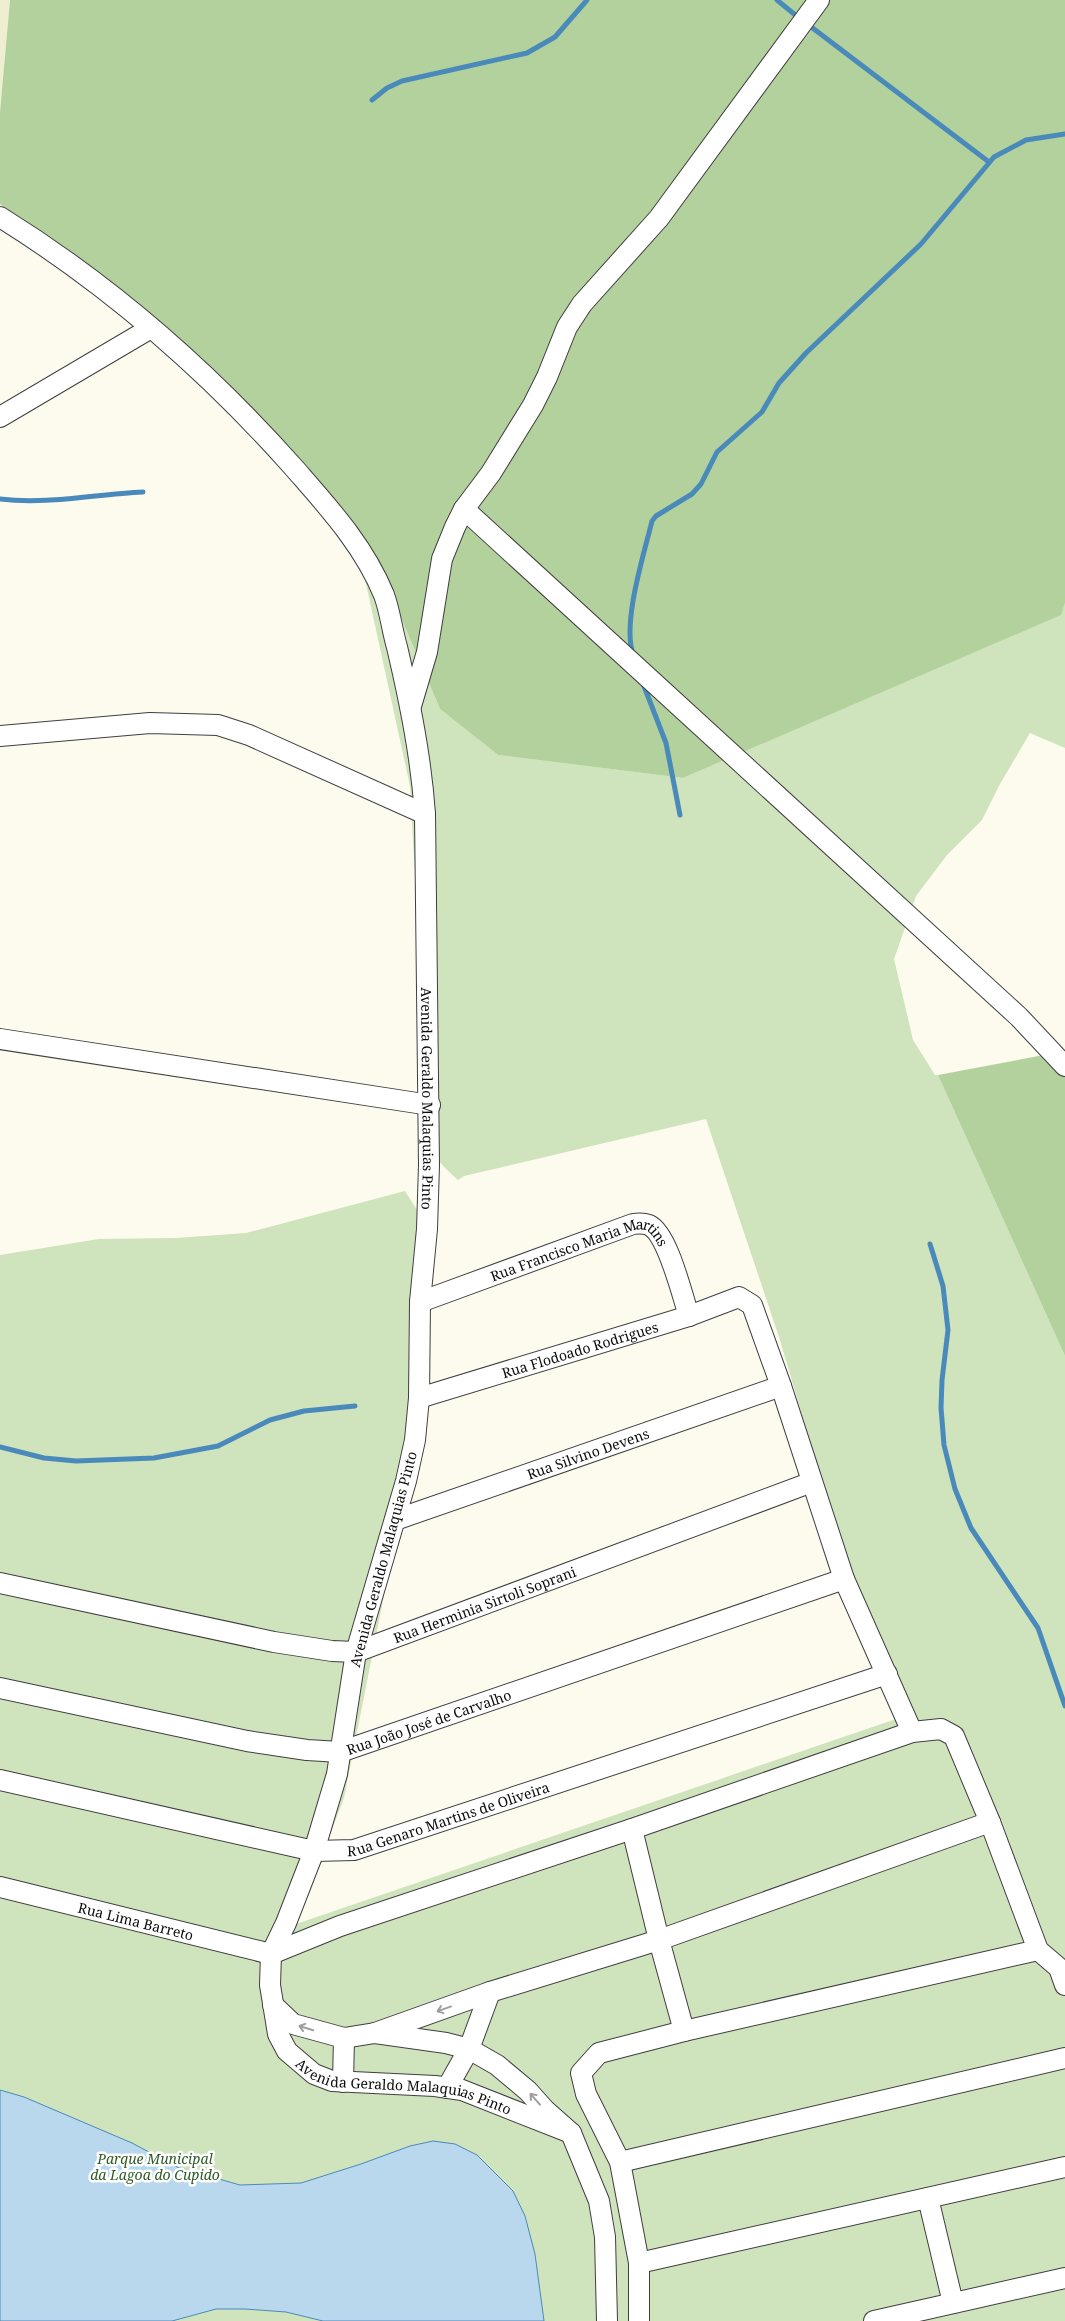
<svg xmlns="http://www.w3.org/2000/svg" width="1065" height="2321" viewBox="0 0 1065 2321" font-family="'Noto Serif',serif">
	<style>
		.farmland { fill: #f0eed1 }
		.green { fill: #cfe3bc }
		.forest { fill: #b3d19d }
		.water { fill: #b9d8ee; stroke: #498abb }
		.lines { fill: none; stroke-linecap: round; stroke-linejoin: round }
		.stream { stroke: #498abb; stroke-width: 5 }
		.minor-casing { stroke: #3f3f3f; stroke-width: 22 }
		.minor { stroke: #fff; stroke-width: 20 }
		.oneway { stroke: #9e9e9e }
		.labels { text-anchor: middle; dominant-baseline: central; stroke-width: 5; stroke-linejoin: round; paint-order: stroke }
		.street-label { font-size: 14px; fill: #0c0c0c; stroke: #fff }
		.park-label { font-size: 14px; font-style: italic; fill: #2f5b25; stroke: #fff }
	</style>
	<rect width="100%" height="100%" fill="#fdfaee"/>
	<path class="farmland" d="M0,0H10L0,112Z"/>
	<path class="green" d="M358,547L384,578L440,709L498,755L683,778L1060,615L1065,603V748L1030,733L1000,784L982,820L947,855L916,896L894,959L913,1040L935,1075H938L1065,1356V2321H0V1255L99,1239L176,1238L246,1233L405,1191L431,1232L391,1560L344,1798L296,1924L899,1718L861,1614L779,1337L706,1119L464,1176L458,1180C442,1165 425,1151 429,1128L410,786Z"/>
	<path class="forest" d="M10,0H1065V603L1061,615L683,778L498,755L440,709L384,578L288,457L0,204V112Z
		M1065,1051V1356L938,1075Z"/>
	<path class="water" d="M0,2090L24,2097L132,2143L177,2167L240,2185L301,2183L361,2164L410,2146L433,2141L455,2144L477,2155L513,2191L525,2216L535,2254L544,2321H323L286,2312L245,2309H216L172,2321H0Z"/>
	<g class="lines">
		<path class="stream" d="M777,0L799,18
			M806,23L989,162
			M372,100L387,88L402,81L527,53L555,37L587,0
			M0,499C47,505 95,494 143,492
			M633,654C622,623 644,554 652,521L656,516L692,494L701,484L717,452L762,412L779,383L806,353L921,244L994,157L1026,140L1065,134
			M642,681L666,743L680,815
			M930,1244L943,1286L948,1330L942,1380L941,1408L944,1445L955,1489L971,1528L1038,1628L1065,1706
			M0,1447L44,1458L76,1461L154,1458L218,1446L270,1420L304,1411L355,1406"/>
		<defs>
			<g id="minor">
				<path id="s1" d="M0,217C111,286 209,372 295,469C329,508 364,546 384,595C390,611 392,630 397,647C410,703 421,757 425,814L429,1165L427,1229L420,1302L419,1398L415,1440L406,1481L356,1652L337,1774L314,1851L286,1923L271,1954L270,1985L278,2034L287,2051L314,2074L332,2081L435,2086L462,2090L571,2133"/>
				<path d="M0,417L151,328"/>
				<path d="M464,509L1019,1017L1065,1066"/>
				<path d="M411,706L427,652L442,559L455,527L464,509L491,473L533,405L547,377L567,327L582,304L659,218L819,0"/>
				<path d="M0,736L150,723L218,725L249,735L425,814"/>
				<path d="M0,1039L430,1105"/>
				<path id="s2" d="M420,1302L633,1224C639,1223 644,1223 649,1225C668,1234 682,1295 689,1316"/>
				<path id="s3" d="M419,1398L689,1316L739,1297L752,1305L781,1386L844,1579L912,1732"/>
				<path id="s4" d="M395,1520L781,1386"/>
				<path id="s5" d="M0,1583L274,1642L332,1651L356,1652L812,1482"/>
				<path id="s6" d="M0,1688L247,1741L307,1750L340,1752L844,1579"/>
				<path id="s7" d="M0,1780L314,1851L354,1850L887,1674"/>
				<path d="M632,1829L659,1940L684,2031"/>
				<path id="s8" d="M0,1887L271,1954L340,1926L632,1829L912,1732L941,1729L954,1736L990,1822L1038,1950L1059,1968L1065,1985"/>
				<path d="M273,2005L293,2024L344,2038L375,2033L446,2043L469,2049L497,2065L528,2091L545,2110L571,2133L599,2201L605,2237L607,2321"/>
				<path d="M375,2033L490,1992L659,1940L990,1822"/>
				<path d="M343,2082L344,2038"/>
				<path d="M447,2088L469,2049L490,1992"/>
				<path d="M620,2162L1065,2058"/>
				<path d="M928,2198L953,2303"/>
				<path d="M639,2263L1065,2167"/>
				<path d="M639,2321V2263L620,2162L586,2094L581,2073L599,2053L684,2031L1038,1950"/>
				<path d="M874,2321L1065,2278"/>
			</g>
		</defs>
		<use href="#minor" class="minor-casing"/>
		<use href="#minor" class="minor"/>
	</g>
	<defs><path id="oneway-shaft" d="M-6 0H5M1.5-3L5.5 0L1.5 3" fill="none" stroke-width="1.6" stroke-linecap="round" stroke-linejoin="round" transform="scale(1.25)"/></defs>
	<g class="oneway">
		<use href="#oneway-shaft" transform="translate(444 2009) rotate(160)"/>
		<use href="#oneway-shaft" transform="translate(306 2028) rotate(-163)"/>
		<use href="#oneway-shaft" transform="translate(535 2099) rotate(-131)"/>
	</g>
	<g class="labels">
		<g class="street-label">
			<text stroke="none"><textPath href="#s1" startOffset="1052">Avenida Geraldo Malaquias Pinto</textPath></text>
			<text stroke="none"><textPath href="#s2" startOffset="172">Rua Francisco Maria Martins</textPath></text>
			<text stroke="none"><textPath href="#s3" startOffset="168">Rua Flodoado Rodrigues</textPath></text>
			<text stroke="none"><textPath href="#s4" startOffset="204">Rua Silvino Devens</textPath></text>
			<text transform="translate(383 1559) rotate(-75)">Avenida Geraldo Malaquias Pinto</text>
			<text stroke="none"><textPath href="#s5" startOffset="500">Rua Herminia Sirtoli Soprani</textPath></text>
			<text stroke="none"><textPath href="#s6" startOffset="440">Rua João José de Carvalho</textPath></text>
			<text stroke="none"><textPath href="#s7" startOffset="461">Rua Genaro Martins de Oliveira</textPath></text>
			<text stroke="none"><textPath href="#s8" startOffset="140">Rua Lima Barreto</textPath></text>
			<text stroke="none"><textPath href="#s1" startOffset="2156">Avenida Geraldo Malaquias Pinto</textPath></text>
		</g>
		<g class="park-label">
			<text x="155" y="2158">Parque Municipal<tspan x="155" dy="16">da Lagoa do Cupido</tspan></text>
		</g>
	</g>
</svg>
